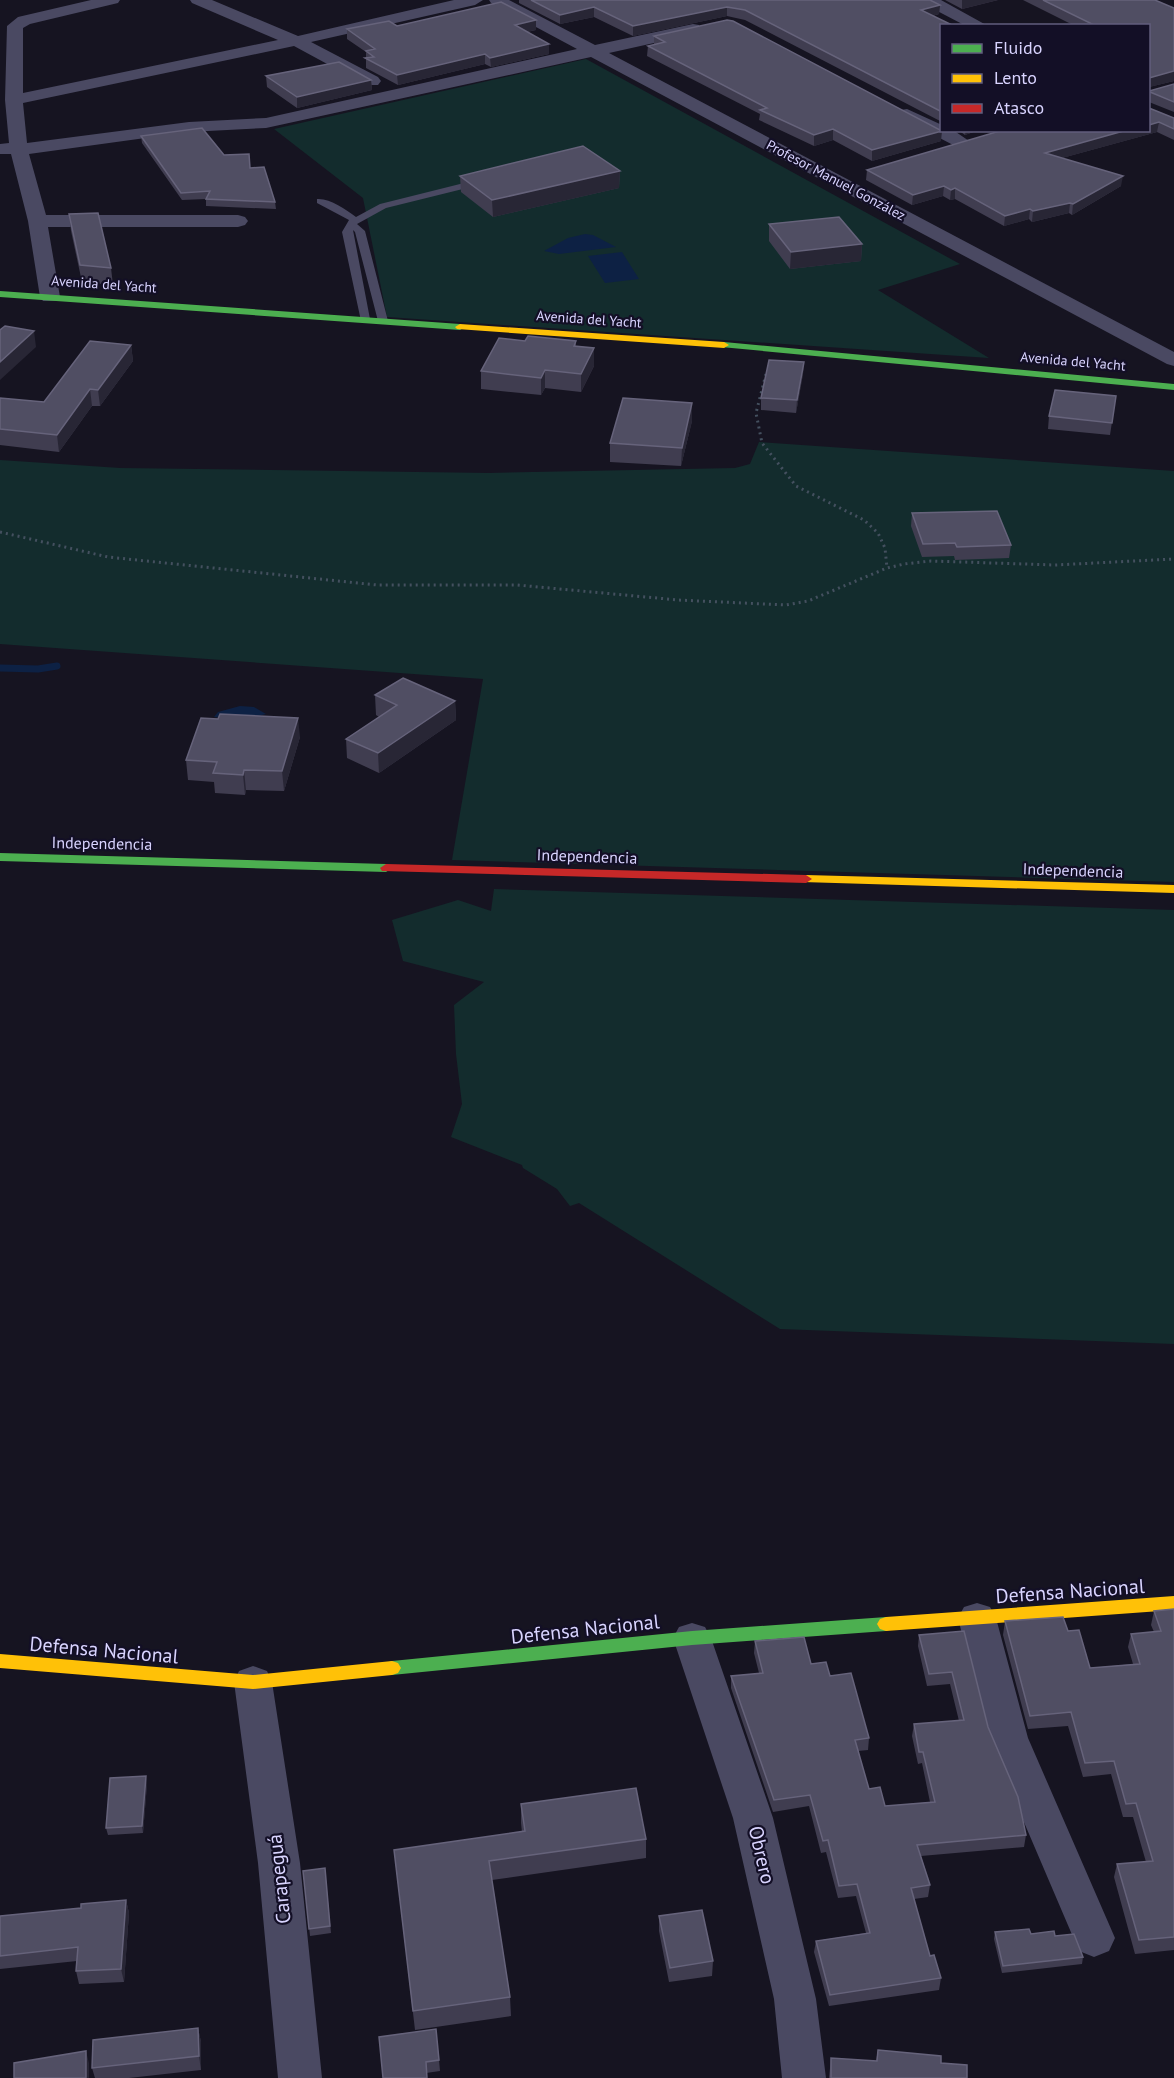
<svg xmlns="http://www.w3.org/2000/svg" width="1174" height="2078" viewBox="0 0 1174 2078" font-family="'PT Sans',sans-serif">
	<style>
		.green { fill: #132c2d }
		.water { fill: #0d2144 }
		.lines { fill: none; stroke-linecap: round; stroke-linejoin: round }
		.stream { stroke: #0d2144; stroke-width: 7 }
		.path { stroke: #44505f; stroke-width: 3; stroke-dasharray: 2 4; stroke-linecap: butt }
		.lane { fill: #4a4962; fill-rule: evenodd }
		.street { fill: #4a4962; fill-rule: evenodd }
		.fast { fill: #4caf50; fill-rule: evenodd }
		.slow { fill: #ffc107; fill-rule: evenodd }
		.jam { fill: #c62828; fill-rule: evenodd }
		.wall { fill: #403d50 }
		.shaded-wall { fill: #282635 }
		.building { fill: #504e63; stroke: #66637b; stroke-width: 1.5 }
		.labels { text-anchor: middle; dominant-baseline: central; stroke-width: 4.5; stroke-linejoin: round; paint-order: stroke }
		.far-street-label { font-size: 14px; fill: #d9d4ff; stroke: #130f26 }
		.street-label { font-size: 16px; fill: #d9d4ff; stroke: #130f26 }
		.near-street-label { font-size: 20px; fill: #d9d4ff; stroke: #130f26 }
	</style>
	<rect width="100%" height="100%" fill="#161421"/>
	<path class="green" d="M586,59L960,264L878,290L989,358L387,317L363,198L274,129Z
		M759,442L1174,471V882L452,860L483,679L0,644V460L120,468L489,473L735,468L750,464Z
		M494,889L1174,910V1344L780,1329L579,1203L570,1206L557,1189L523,1168L522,1165L451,1137L462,1104L456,1054L454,1005L484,982L403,961L392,920L458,900L491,911Z"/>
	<path class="water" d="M585,234L593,235L616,247L559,254L544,251L568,238Z
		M622,252L639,279L605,283L588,256Z
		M240,706L254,707L266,714L241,720L214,717L218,712Z"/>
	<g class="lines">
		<path class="stream" d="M0,668L38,669L57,666"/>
		<path class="path" d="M766,374L756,413L762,443L796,486L864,520L878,533L885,548L887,568
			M0,532L108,557L377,585H517L678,600L786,605L808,601L887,568L904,564L931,561L1055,565L1174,559"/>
		<path class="lane" d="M480,179L483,180V184L386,208L357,224L365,231L388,321L383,324L378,321L355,232L353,230L370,319L361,321L342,232L349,220L317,203V199C330,198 345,209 356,217L380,204Z"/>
		<path class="street" d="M91,0H120L118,3L30,24L23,28V93L278,40L192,3L190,0H212L298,36L454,0H483L475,5L311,42L378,77L381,81L378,85H366L294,46L23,103L27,143L189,122L266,118L577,49L491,3L489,0H509L595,45L693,24L699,25L701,29L699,33L609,53L1174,352V366L1167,364L591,57L266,128L189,132L29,154L46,215H238L245,217L248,221L245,225L238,227H48L60,297L57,301H43L40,297L28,221L11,154H0V144L9,143L5,100L7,26L18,17Z
			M920,0H941L988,26H966L922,3Z
			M907,109L942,125V130H953L972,143L969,147H957L901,118L898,114L901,110Z
			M977,1603L990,1607L996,1618L1028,1738L1115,1938L1109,1951L1094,1957L1079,1951L988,1738L958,1618L964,1607Z
			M692,1623L705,1627L711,1638L773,1818L816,1999L826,2078H782L774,1999L733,1818L673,1638L679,1627Z
			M253,1666L267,1671L272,1682L300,1863L322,2078H278L258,1863L234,1682L239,1671Z"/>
		<path class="fast" d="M0,291L460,324L465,327L460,330L0,297Z
			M724,342L1174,384V390L721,347V343Z
			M0,853L386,864L392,868L386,872L0,861Z
			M886,1617L892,1619L895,1624L892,1629L886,1631L692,1645L392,1675L386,1673L383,1668L386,1663L392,1661L692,1631Z"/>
		<path class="slow" d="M460,324L724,342L729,345L724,348L457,329L455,327Z
			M806,875L1174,885V893L802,882L800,879Z
			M1174,1596V1610L886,1631L880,1629L877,1624L880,1619L886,1617Z
			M0,1654L253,1675L392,1661L398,1663L401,1668L398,1673L392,1675L253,1689L0,1668Z"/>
		<path class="jam" d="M386,864L806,875L812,879L806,883L382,871L380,868Z"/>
	</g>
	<path class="wall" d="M519,0H930L940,5L939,14L933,16L942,26V122L745,20L727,16L633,36L594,17L560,24L519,3Z
		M945,0H998L962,9Z
		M1023,0H1155L1174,81L1149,87V26H1075Z
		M397,26L536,30L527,32L549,44V54L491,67L485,64L398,85L366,68V52L347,39V29Z
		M654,36L941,141L872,161L833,140L814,146L759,120L760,114L647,56L648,46L654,45Z
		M266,76L371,80L372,90L297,108L267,87Z
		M1174,84V112L1149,102V91Z
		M1149,108L1174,118V140L1157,132L1062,158L1121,186L1072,215L1069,213L1032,222L1029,219L1004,226L955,199L950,200L943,196L912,205L866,180L867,170Z
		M958,130H979L965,135Z
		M141,136L224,155L250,168L275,202L276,209L206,206V199L182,200L142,143Z
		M620,171L619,188L493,217L461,192L460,176Z
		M69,214L111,268L113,285L82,282L71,231Z
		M769,224L862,244L861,261L790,269L769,241Z
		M525,341H576V346L594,348V366L581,392L545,388L541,395L481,389V371Z
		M131,345L133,361L100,406H92L59,452L0,445V398L44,402Z
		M804,362L803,374L796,413L761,410V398Z
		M1116,396L1110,435L1048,429L1049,416Z
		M692,403V421L681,466L610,462V443Z
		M912,513L1011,545L1009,558L955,560L954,556L922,557L911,526Z
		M375,695L455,701L456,720L379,773L347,758L346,739L379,717L376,715Z
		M218,719L300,737L284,791L246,790L245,795L215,793L214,782L188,780L186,760Z
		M1174,1609V1950L1135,1954L1114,1877L1117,1864L1146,1862L1133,1817H1123L1111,1774L1083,1777L1068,1726L1028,1729L1003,1635L1005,1621L1068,1631L1090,1668L1133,1664L1128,1647L1131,1634L1154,1632L1151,1625L1154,1611Z
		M964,1631L988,1727L1026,1835L1024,1847L921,1856L930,1885L928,1897L914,1899L930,1956L941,1978L939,1990L829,2006L814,1952L816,1941L866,1933L856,1896L838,1898L826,1852L821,1853L809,1806L773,1812L731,1688V1676L759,1673L754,1653L755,1641L811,1664L830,1676L869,1738L868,1750L858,1751L869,1789L885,1806L930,1802L922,1763L918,1764L912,1736L914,1724L959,1721L950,1684L927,1686L918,1646L919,1635Z
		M147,1784L143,1833L108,1835L106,1828Z
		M521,1804L646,1839V1858L492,1880L510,1997L511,2016L415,2030L394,1850L522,1832L521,1823Z
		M325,1868L331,1933L310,1936L303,1871Z
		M126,1900L129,1913L124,1982L79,1984L76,1971L77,1961L0,1969V1916L81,1908Z
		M659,1916L713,1961L712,1976L669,1982L659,1931Z
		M995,1932L1055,1936L1083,1957L1082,1964L1002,1973L994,1939Z
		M198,2028L201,2042V2070L129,2078H95L92,2068Z
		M379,2037L439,2060L440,2071L426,2073Z
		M878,2050L941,2063L967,2078H829L831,2058L876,2061Z"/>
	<path class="shaded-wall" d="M962,0H998L962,9Z
		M940,5L939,14L920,19L921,10Z
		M594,7V17L560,24V15Z
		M727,7V16L633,36V26Z
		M536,20V30L515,34V25Z
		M549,44V54L491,67L490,58Z
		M485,54V64L398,85L397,75Z
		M1174,71V81L1149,87V78Z
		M371,80L372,90L297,108V97Z
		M1159,122L1157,132L1044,163L1045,153L1127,130H1149V125Z
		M833,129V140L814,146V135Z
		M966,130H979L965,135Z
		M942,131L941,141L872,161V150Z
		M620,171L619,188L493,217L492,200Z
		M1123,176L1121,186L1072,215L1073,204Z
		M944,186L943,196L912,205L913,195Z
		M955,188V199L950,200L951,190Z
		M1070,203L1069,213L1032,222L1033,211Z
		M1030,209L1029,219L1004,226L1005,216Z
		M862,244L861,261L790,269L791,252Z
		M34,331L36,347L0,380V362Z
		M131,345L133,361L100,406L98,390Z
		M594,348V366L581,392V374Z
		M804,362L803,374L796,413L797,400Z
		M545,370V388L541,395V378Z
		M90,389L92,406L59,452L57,435Z
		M692,403V421L681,466L682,448Z
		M455,701L456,720L379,773L378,753Z
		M298,718L300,737L284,791L282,771Z
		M244,770L246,790L245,795L243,775Z
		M146,1776L147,1784L143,1833L142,1826Z
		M126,1900L129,1913L124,1982L121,1969Z
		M198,2028L201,2042V2070L199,2056Z
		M86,2051L89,2063V2078H86Z"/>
	<path class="building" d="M531,0H930L940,5L921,10L954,26H942V112L745,10L727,7L633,26L594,7L560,15Z
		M1043,0H1155L1174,8V71L1149,78V26H1096Z
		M501,2L536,20L515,25L549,44L490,58L485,54L397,75L365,58L374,57L366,51L375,49L347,29L389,21L397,26Z
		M727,20L733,21L942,131L872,150L833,129L814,135L760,110L767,108L648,46L665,42L654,36Z
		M339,62L371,80L297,97L266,76Z
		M1174,84V102L1150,92L1149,93V91Z
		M1149,108L1174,118V129L1159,122L1149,125Z
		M202,128L224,155L249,154L250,168L264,167L275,202L206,199L210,191L181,193L141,136Z
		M1003,130H1127L1045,153L1123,176L1073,204L1070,203L1033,211L1030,209L1005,216L955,188L951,190L944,186L913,195L867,170Z
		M583,146L620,171L492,200L460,176Z
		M98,213L111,268L80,265L69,214Z
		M839,217L862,244L791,252L769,224Z
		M5,326L34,331L0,362V330Z
		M528,336L576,341L574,346L594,348L581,374L545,370L541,378L481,371L499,338L525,341Z
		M90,341L131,345L98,390L90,389L57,435L0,429V398L44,402Z
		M769,360L804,362L797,400L761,398Z
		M1055,390L1116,396L1112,423L1049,416Z
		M623,398L692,403L682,448L610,443Z
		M997,511L1011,545L957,547L955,543L923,544L912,513Z
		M403,678L455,701L378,753L346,739L397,705L375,695Z
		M220,714L298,718L282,771L244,770L243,775L213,773L217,762L186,760L201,718L218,719Z
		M1174,1609V1937L1139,1940L1117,1864L1153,1861L1136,1803L1126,1804L1114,1761L1085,1763L1071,1712L1030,1716L1005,1621L1063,1617L1068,1631L1079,1630L1090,1668L1140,1664L1131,1634L1161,1631L1154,1611Z
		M964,1631L988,1727L1018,1797L1026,1835L917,1845L930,1885L911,1888L930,1956L934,1955L941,1978L830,1995L816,1941L870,1933L857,1884L839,1886L828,1840L823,1841L810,1795L774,1800L731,1676L763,1673L755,1641L804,1637L811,1664L826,1662L830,1676L851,1673L869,1738L855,1740L869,1789L880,1787L885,1806L935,1802L923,1752H919L914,1724L964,1720L952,1672L929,1674L919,1635Z
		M146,1776L142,1826L106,1828L110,1778Z
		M636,1788L646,1839L489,1861L510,1997L413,2011L394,1850L525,1831L521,1804Z
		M325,1868L330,1926L309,1929L303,1871Z
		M126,1900L121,1969L76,1971L78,1947L0,1956V1916L81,1908V1904Z
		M702,1910L713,1961L670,1968L659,1916Z
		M1029,1929L1031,1934L1054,1931L1055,1936L1074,1934L1083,1957L1003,1966L995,1932Z
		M198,2028L199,2056L92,2068L93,2040Z
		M436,2029L439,2060L426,2062L427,2078H383L379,2037Z
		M878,2050L941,2056V2063L967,2065V2078H831V2058L877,2061Z
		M86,2051V2078H14V2063Z"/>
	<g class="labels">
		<g class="far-street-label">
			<text transform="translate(836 180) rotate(28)">Profesor Manuel González</text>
			<text transform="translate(104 284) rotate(4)">Avenida del Yacht</text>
			<text transform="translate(589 319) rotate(4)">Avenida del Yacht</text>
			<text transform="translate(1073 361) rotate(5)">Avenida del Yacht</text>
		</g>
		<g class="street-label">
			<text transform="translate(102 843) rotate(1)">Independencia</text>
			<text transform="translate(587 856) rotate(2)">Independencia</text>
			<text transform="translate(1073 870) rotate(2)">Independencia</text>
		</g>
		<g class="near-street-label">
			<text transform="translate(1070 1591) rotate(-4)">Defensa Nacional</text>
			<text transform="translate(585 1629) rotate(-6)">Defensa Nacional</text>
			<text transform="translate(104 1650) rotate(5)">Defensa Nacional</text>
			<text transform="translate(762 1855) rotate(77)">Obrero</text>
			<text transform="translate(279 1879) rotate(-96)">Carapeguá</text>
		</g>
	</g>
	<rect x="940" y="24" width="210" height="108" fill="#130f26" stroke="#625e7d" stroke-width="1.5"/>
	<rect x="952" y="44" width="30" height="9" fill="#4caf50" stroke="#625e7d" stroke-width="1.5"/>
	<text x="994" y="54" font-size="18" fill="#d9d4ff">Fluido</text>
	<rect x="952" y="74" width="30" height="9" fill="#ffc107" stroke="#625e7d" stroke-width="1.5"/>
	<text x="994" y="84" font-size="18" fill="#d9d4ff">Lento</text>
	<rect x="952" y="104" width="30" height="9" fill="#c62828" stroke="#625e7d" stroke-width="1.5"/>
	<text x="994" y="114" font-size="18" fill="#d9d4ff">Atasco</text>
</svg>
